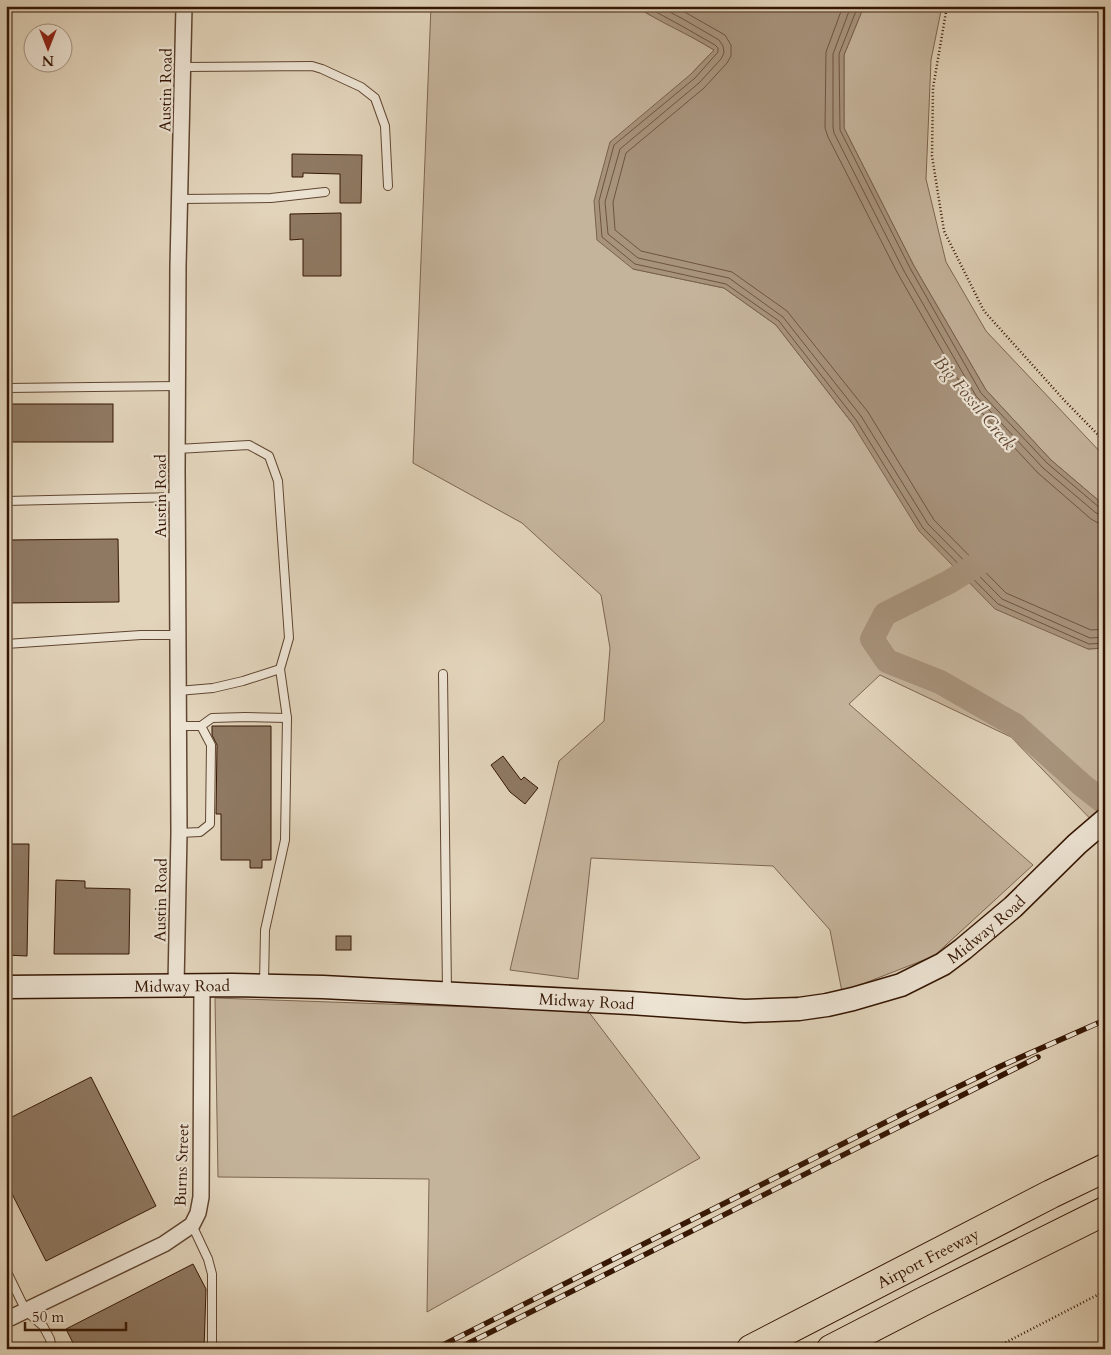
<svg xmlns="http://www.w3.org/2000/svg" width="1111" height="1355" font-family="Cardo,serif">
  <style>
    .green { fill: #c5b49c; stroke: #7d6550 }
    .water { fill: #a7937c; stroke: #79614c }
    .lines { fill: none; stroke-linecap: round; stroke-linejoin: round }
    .shore { stroke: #6e5440; stroke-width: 1 }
    .river { stroke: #a7937c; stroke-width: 24 }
    .building { fill: #8f7963; stroke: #351603 }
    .service-casing { stroke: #604631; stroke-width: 10 }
    .minor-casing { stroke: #604631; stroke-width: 18 }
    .secondary-casing { stroke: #351603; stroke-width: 25 }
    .motorway-casing { stroke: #351603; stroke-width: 30 }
    .path { stroke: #351603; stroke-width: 2.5; stroke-dasharray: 1 2.5; stroke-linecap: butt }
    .service { stroke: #ece3d3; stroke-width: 8 }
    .minor { stroke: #ece3d3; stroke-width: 15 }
    .secondary { stroke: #ece3d3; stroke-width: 22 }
    .motorway { stroke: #e2d4bb; stroke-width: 28 }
    .rail-casing { stroke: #351603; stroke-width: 5.5 }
    .rail { stroke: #ece3d3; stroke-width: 4; stroke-dasharray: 11; stroke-linecap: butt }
    .labels { text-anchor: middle; stroke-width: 4.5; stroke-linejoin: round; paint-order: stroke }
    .street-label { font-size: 16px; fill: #351603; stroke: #ece3d3 }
    .water-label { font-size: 18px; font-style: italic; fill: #634833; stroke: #ece3d3 }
  </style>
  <rect width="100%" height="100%" fill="#e2d4bb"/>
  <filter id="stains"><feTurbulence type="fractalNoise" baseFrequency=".004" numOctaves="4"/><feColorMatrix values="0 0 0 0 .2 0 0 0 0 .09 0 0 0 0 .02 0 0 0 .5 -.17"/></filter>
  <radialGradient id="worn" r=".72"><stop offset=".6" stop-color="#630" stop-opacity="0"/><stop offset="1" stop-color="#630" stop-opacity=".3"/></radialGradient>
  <!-- green -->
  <g class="green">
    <polygon points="431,6 636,6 646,13 678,29 714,50 691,74 633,269 724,288 776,325 852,423 1088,649 1105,648 1105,834 1011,737 880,675 849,704 1033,865 934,956 842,992 830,930 773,866 591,858 578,979 510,970 559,761 604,721 610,648 601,595 522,523 413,463"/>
    <polygon points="864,6 942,6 931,60 926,179 946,262 986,331 1105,457 1105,506 1051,460 986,390 914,266 844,128 844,55"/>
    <polygon points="215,998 588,1011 700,1158 427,1312 429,1179 218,1177"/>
  </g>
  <!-- water -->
  <path class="water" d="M636,6H864L844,55V128L914,266L986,390L1051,460L1105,506V648L1088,649L995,609L919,531L852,423L776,325L724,288L633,269L597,240L594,201L610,142L691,74L714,50C689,34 660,23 636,6Z"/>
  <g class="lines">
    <!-- shore -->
    <g class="shore">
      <polyline points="645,6 680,25 715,45 718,48 718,52 695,78 614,145 599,201 602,237 635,264 726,284 779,321 856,420 923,528 998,604 1089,644 1105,643"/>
      <polyline points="658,6 683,19 719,40 723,46 724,53 721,59 699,83 620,149 605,202 608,234 638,258 729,278 783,317 861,416 928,524 1002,599 1090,638 1105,637"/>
      <polyline points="674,6 725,35 731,45 731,56 727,63 704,88 626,153 613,202 615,230 641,251 732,272 787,311 868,412 934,520 1006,593 1091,630 1105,629"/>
      <polyline points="843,6 826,52 825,128 828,137 898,274 970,400 1038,473 1091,519 1098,523 1105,523"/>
      <polyline points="851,6 833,54 833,127 834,133 904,271 976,396 1043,468 1096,513 1105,516"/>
      <polyline points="858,6 839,54 840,130 910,268 981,393 1047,463 1100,508 1105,509"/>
    </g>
    <!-- river -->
    <polyline class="river" points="989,557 949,582 885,614 872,639 887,661 940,682 1015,725 1082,785 1105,803"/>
  </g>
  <!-- building -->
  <g class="building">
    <polygon points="292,154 362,155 361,203 340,203 340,174 303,173 303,177 292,177"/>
    <polygon points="341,213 341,276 303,276 303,239 290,240 290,214"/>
    <rect x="6" y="404" width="107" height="38"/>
    <polygon points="118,539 119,602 6,603 6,540"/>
    <polygon points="212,726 271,726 271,860 262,860 262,868 250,868 250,860 221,860 221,814 216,814 217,745 212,735"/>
    <polygon points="503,756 521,780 524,777 538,788 525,804 510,792 491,765"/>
    <polygon points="6,844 29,844 27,956 6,955"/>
    <polygon points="56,880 85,881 85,888 130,889 129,954 54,954"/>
    <rect x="336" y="936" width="15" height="14"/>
    <polygon points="91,1077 156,1206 46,1261 6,1182 6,1120"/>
    <polygon points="193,1264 206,1289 204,1349 76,1349 66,1329"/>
  </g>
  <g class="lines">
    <!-- service casing -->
    <g class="service-casing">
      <g id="service">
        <polyline points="183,67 312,66 322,69 361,87 375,98 385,126 388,186"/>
        <polyline points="180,199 271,198 325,192"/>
        <polyline points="7,388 178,386"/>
        <polyline points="177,449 249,445 269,456 278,481 289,638 280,669 243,681 213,688 178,691"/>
        <polyline points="6,501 178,497"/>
        <polyline points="6,644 141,635 178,635"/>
        <polyline points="443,674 447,992"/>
        <polyline points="179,726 201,726 212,718 245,717 287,718"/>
        <polyline points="179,833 200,832 210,824 211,745 201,726"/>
        <polyline points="264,983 265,930 285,840 287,718 280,669"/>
        <polyline points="192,1225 208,1259 212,1274 212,1349"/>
        <polyline points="6,1270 26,1311 43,1326 50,1339 52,1349"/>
      </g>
    </g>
    <!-- minor casing -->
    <g class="minor-casing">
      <g id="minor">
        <polyline points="176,985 179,833 177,471 178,266 184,6"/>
        <polyline points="6,1320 164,1244 192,1225 198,1213 201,1197 202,986"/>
      </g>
    </g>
    <!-- secondary casing -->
    <g class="secondary-casing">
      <g id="secondary">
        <path id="s1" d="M6,987L232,985L323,987L630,1003L745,1011L799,1009L827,1005L853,999L901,985L943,964L963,949L1013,907L1077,844L1105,820"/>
      </g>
    </g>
    <!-- motorway casing -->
    <g class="motorway-casing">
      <g id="motorway">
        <path id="s2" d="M751,1349L1051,1194L1105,1168"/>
        <polyline points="831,1349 924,1301 1105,1211"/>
      </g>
    </g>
    <!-- path -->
    <g class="path">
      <polyline points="947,6 933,88 932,156 944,231 984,311 1064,400 1105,442"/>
      <polyline points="993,1349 1105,1291"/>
    </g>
    <!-- service -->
    <use href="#service" class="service"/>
    <!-- minor -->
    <use href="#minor" class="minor"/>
    <!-- secondary -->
    <use href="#secondary" class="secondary"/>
    <!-- motorway -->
    <use href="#motorway" class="motorway"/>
    <!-- rail casing -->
    <g class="rail-casing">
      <g id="rail">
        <polyline points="435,1349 902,1114 1001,1066 1105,1020"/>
        <polyline points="457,1349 1038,1057"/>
      </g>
    </g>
    <!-- rail -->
    <use href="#rail" class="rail"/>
  </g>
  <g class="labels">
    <!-- street labels -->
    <g class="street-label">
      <text transform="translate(165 90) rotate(-89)" y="6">Austin Road</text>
      <text transform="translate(160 496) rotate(-90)" y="6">Austin Road</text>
      <text transform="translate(160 900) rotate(-89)" y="6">Austin Road</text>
      <text dy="6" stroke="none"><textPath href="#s1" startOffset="1001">Midway Road</textPath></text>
      <text dy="6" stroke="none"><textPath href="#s1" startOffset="176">Midway Road</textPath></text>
      <text dy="6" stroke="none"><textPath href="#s1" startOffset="581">Midway Road</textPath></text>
      <text transform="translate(181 1165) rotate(-88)" y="6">Burns Street</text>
      <text dy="6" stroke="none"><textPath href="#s2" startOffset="199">Airport Freeway</textPath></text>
    </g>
    <!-- water labels -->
    <g class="water-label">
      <text transform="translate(975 403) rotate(50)" y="6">Big Fossil Creek</text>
    </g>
  </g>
  <!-- margin -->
  <rect width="1111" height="1355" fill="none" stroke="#e2d4bb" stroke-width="25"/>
  <rect x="8" y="8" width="1096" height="1340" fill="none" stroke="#351603" stroke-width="2.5"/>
  <rect x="12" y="12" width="1086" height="1330" fill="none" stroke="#351603"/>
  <!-- north arrow -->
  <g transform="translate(48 48) rotate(180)"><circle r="24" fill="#ece3d3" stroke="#a39180"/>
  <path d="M0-4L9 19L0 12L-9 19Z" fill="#8f2418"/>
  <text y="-8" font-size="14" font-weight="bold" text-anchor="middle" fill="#351603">N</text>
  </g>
  <!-- scale -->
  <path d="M25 1322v8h101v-8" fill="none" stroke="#351603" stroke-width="2.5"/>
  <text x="32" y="1322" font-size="15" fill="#351603" stroke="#ece3d3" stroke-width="4" paint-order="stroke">50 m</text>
  <rect width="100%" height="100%" filter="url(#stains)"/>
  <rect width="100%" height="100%" fill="url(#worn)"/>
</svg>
